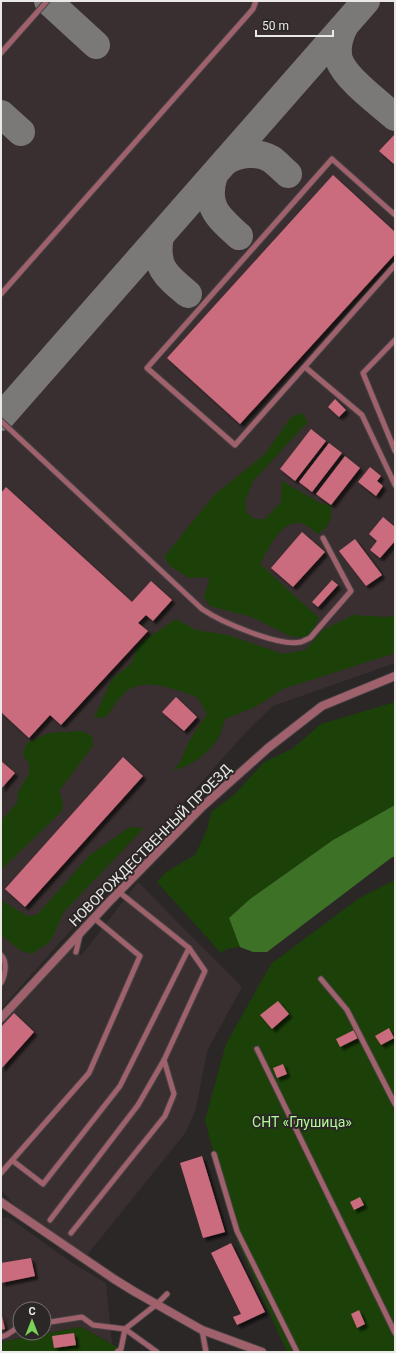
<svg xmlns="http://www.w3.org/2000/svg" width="396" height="1353" font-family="Roboto,sans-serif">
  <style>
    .built { fill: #3a2f30; fill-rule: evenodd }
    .green { fill: #1b4108 }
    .water { fill: #3c7126 }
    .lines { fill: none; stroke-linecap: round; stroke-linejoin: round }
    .taxiway { stroke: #7b7878; stroke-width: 28 }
    .building { fill: #cb6c7e; filter: url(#shadow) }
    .service-casing { stroke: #464242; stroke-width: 7 }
    .minor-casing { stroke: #464242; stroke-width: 10 }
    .service { stroke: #9f616c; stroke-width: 5 }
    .minor { stroke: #9f616c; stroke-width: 8 }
    .labels { text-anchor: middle; stroke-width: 4; stroke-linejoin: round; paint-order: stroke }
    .street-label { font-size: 14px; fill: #ebe8e8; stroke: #2b2727 }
    .park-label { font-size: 14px; fill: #b0fa95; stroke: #2b2727 }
  </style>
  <defs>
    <filter id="shadow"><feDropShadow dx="3.5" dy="3.5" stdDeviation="1" flood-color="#0009"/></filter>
  </defs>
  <rect width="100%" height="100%" fill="#2b2727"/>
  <!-- built -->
  <g class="built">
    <polygon points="1,1 395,1 395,663 273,706 246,732 1,1009"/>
    <polygon points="138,882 242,987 207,1051 196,1108 186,1132 87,1255 19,1210 1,1190 1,1024 71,947 81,956"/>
    <path d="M8,1217L72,1263L106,1283L112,1344L81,1327L1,1342V1218ZM20,1309H44V1333H20Z"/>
  </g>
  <!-- green -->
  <g class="green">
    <path d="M302,413L308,422L253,481L245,501L246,512L255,519H265L281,502L282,481L320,503L331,505C332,521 330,525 318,534C313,530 305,523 299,523C280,521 268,550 260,564L319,618L310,638L290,636L252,617L210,606L204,597L210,577L189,578L170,566L164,557L214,495L265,454L291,417Z"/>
    <path d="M353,615L387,617L395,615V653L283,689L255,707L225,719C223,726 221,735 217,740C207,755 190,767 173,770L180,762L189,741L207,714L197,697C177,690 147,677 128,690C120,696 112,709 106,717L94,718L112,679L131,664L139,644L176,619L196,630L228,635L283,654L305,650L323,630Z"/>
    <polygon points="395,702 395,805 333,840 250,899 229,918 240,947 227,949 221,953 157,882 166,872 195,855 207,830 211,812 234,795 264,762 292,749 321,724"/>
    <polygon points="82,731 92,736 93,746 59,791 63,801 62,811 1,870 1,821 17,803 18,792 29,774 29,764 23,754 27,743 49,733"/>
    <polygon points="130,827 144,828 64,912 50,942 32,954 21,951 1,935 1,900 27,916 37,915 90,855"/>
    <polygon points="395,880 395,1352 287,1352 235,1236 205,1120 226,1044 271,964 358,899"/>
    <polygon points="81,1327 126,1352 1,1352 1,1342"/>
  </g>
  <!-- water -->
  <polygon class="water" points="395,805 395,856 391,858 267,952 253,952 240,947 229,918 250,899 333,840"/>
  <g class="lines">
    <!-- taxiway -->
    <g class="taxiway">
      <polyline points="48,1 96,45"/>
      <path d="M344,27C339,37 336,49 339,60C346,79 379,103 395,117"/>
      <polyline points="1,114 21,132"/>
      <path d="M226,161C239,153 257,151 271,159C277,163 282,169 288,174"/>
      <path d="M214,175C204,206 218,217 239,236"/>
      <path d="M160,236C154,267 166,276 188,294"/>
      <polyline points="1,417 366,1"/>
    </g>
  </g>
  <!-- building -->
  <g class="building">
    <polygon points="395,134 395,165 379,151"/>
    <polygon points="333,175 395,232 395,254 240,424 167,358"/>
    <polygon points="335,399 346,410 339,417 328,407"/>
    <polygon points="311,429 326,441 295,481 280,469"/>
    <polygon points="329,443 342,453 312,492 299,482"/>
    <polygon points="345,456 360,468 331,505 316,494"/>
    <polygon points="370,467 381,476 377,481 383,486 376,496 358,482"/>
    <polygon points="6,487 132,602 151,581 172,600 153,621 146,615 138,623 148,631 61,725 50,715 29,738 1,712 1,493"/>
    <polygon points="383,517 395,527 395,541 380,558 370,550 377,541 369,534"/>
    <polygon points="302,532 325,552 293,587 271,568"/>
    <polygon points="355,539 382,575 366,586 339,551"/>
    <polygon points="332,580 338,585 318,607 312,602"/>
    <polygon points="176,697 197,717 184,731 162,712"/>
    <polygon points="123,757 143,776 25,907 5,889"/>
    <polygon points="1,761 15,773 1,789"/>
    <polygon points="278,1001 289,1014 272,1029 260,1015"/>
    <polygon points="14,1013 34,1032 1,1069 1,1027"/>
    <polygon points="389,1028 394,1038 381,1045 375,1036"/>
    <polygon points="354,1030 358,1038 340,1047 336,1039"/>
    <polygon points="283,1064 287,1074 277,1078 273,1068"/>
    <polygon points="202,1156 225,1232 203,1238 180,1163"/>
    <polygon points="360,1197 364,1205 354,1210 350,1202"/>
    <polygon points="231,1243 265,1312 237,1325 233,1317 241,1314 211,1253"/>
    <polygon points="31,1258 35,1276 1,1283 1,1263"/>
    <polygon points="359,1310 365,1324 357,1328 351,1314"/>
    <polygon points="1,1312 5,1329 1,1330"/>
    <polygon points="74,1333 76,1345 54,1348 52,1336"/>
  </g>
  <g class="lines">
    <!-- service casing -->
    <g class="service-casing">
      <g id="service">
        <polyline points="1,53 47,1"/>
        <polyline points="395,215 332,159 147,368 235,445 395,265"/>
        <polyline points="1,294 253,9 256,1"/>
        <polyline points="395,340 363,373 395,451"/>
        <polyline points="305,367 362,415 395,485"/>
        <path d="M1,421L202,609C221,622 279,647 301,642C304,641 307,639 310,638L351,591L323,538"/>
        <polyline points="76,952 80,935"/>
        <path d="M1,955C8,962 5,976 1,983"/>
        <polyline points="321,979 347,1010 395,1104"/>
        <polyline points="257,1049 395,1333"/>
        <polyline points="214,1154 237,1231 297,1352"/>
        <polyline points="13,1161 43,1184 120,1086 189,948 119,892"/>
        <polyline points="1,1173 89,1073 140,956 94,918"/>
        <polyline points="50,1220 138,1105 164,1060"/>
        <polyline points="71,1233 165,1116 174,1094 164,1060 205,971 189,948"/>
        <polyline points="44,1323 82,1317 93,1325 125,1329 121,1349 117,1352"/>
        <polyline points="202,1330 206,1352"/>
        <path d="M1,1337C11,1335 12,1329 20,1327"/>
        <polyline points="157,1352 125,1329 157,1304 167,1294"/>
      </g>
    </g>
    <!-- minor casing -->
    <g class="minor-casing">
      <g id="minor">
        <polyline points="1,1018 108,903 202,807 268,748 322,706 395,676"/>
        <polyline points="1,1202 114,1279 135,1292 202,1330 262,1352"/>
      </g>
    </g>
    <!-- service -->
    <use href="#service" class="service"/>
    <!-- minor -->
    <use href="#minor" class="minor"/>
  </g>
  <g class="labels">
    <!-- street labels -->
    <g class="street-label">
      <text transform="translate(150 845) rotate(-45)" y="5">НОВОРОЖДЕСТВЕННЫЙ ПРОЕЗД</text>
    </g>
    <!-- park labels -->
    <g class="park-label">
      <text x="302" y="1127">СНТ «Глушица»</text>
    </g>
  </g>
  <!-- border -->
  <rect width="396" height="1353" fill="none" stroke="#ebe8e8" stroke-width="4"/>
  <!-- north arrow -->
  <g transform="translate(32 1321)"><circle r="19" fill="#2b2727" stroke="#787474"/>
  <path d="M0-3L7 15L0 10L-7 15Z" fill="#7ad157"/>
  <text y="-6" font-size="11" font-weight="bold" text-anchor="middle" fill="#ebe8e8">С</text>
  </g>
  <!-- scale -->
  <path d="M256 30v6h77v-6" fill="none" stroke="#ebe8e8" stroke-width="2"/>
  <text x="262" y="30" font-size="12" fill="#ebe8e8" stroke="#2b2727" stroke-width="3" paint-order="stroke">50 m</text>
</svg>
